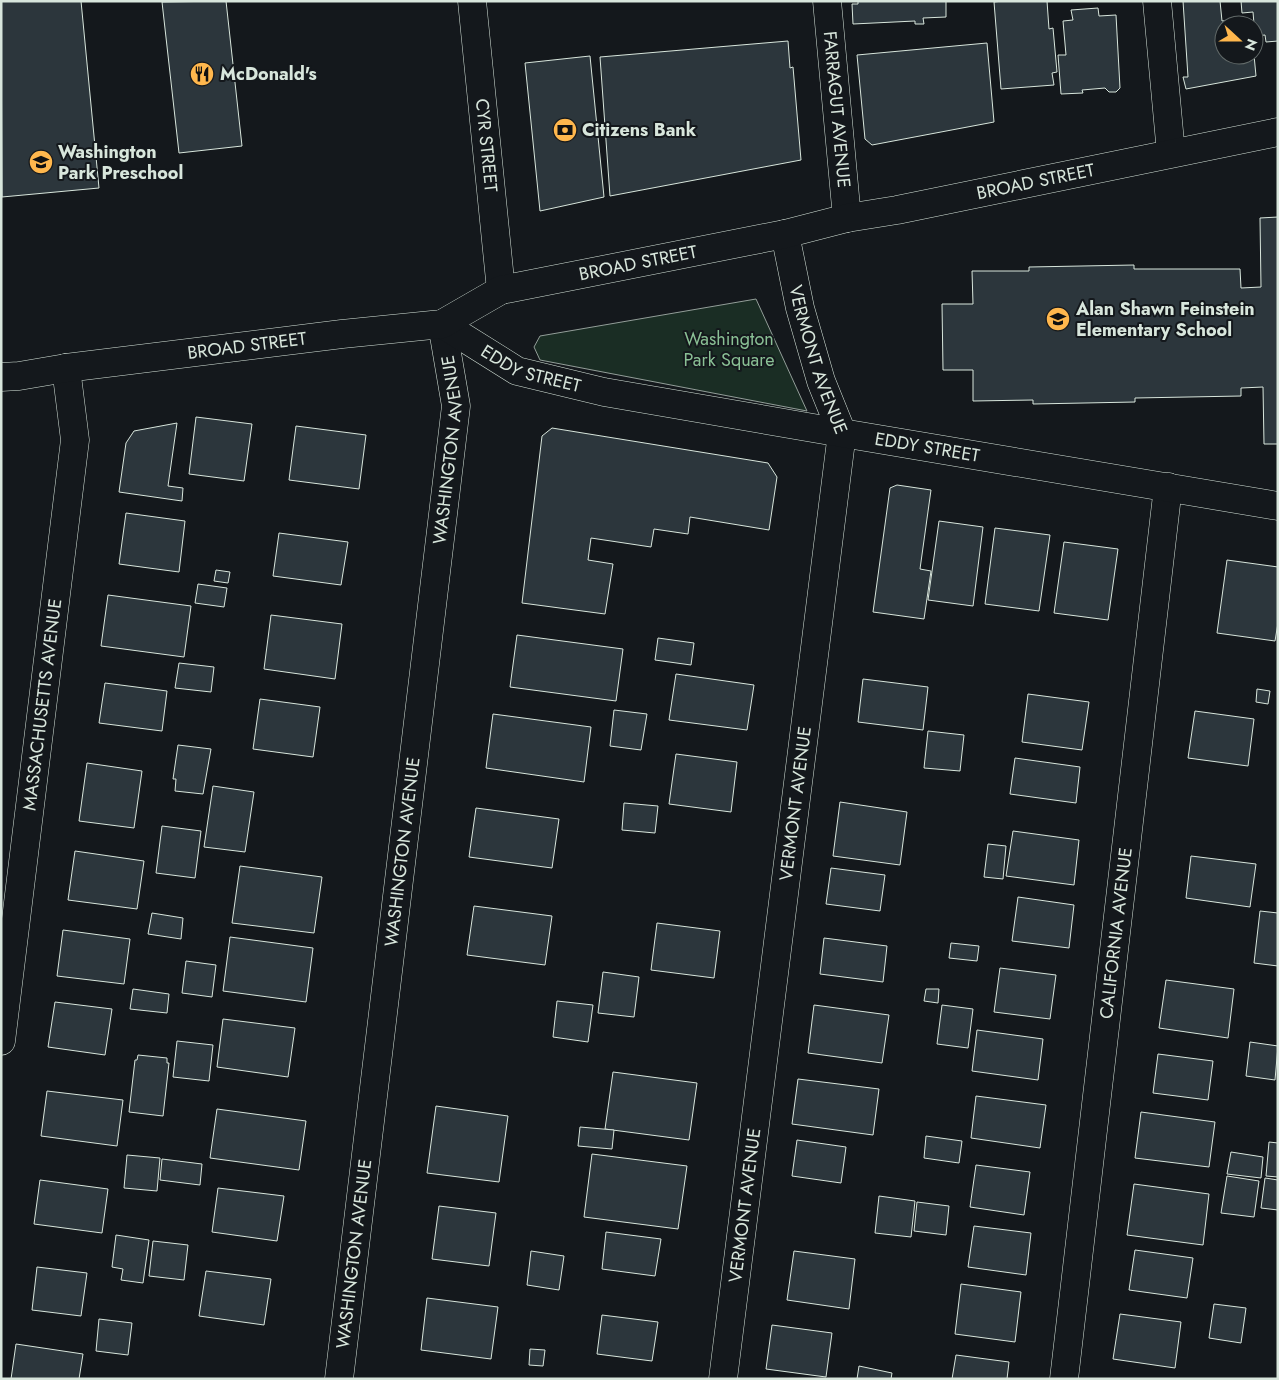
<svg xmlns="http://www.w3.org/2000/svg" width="1279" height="1380" font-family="Jost,sans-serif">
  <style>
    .green { fill: #1a2d24; stroke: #939e99 }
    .building { fill: #2c363c; stroke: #d8e6dc }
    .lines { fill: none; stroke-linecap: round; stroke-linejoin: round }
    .minor-casing { stroke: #d8e6dc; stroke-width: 29 }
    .secondary-casing { stroke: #d8e6dc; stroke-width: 29 }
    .primary-casing { stroke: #d8e6dc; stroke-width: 29 }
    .minor { stroke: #14181c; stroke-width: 28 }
    .secondary { stroke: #14181c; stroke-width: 28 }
    .primary { stroke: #14181c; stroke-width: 28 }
    .labels { text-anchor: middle; stroke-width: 4; stroke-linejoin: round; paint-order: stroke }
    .poi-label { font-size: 18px; font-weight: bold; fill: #d8e6dc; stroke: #14181c; text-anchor: start }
    .street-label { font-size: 18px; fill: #d8e6dc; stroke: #14181c }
    .park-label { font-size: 18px; fill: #8ac095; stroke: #14181c }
  </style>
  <rect width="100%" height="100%" fill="#14181c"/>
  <!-- green -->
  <polygon class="green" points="756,299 807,411 540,360 534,347 540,336"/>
  <!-- building -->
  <g class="building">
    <polygon points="1,1 81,1 99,188 2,197"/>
    <polygon points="226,1 242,146 179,153 162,2"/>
    <polygon points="858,1 946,1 946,17 923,18 924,24 915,24 915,21 853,24 852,4 858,4"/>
    <polygon points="1003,1 1047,1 1049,29 1053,28 1057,72 1052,73 1054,85 1001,89 994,2"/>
    <polygon points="1183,1 1220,1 1222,21 1246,18 1250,25 1224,25 1224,55 1254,55 1256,76 1186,89 1183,77 1188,77"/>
    <polygon points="1241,1 1278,1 1278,41 1266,42 1265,35 1255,36 1253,12 1242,13"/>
    <polygon points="1098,8 1099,16 1116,15 1120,88 1116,92 1109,92 1105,88 1082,90 1083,93 1061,94 1058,55 1066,55 1063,21 1073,20 1071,10"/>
    <polygon points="788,41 790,68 793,67 801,160 610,196 600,57"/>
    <polygon points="987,43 994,122 872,145 865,139 857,55"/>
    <polygon points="590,56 604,197 540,211 525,63"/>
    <polygon points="1278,217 1278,444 1264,444 1263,387 1241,388 1241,396 1135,398 1135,402 1033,404 1033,400 973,401 973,370 943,370 942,304 973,304 972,271 1029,271 1029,267 1134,265 1134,269 1240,269 1241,288 1261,287 1260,218"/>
    <polygon points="196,417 252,424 244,481 189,474"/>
    <polygon points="177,423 168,486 183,488 182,501 119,492 126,443 134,431"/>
    <polygon points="296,426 366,435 359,489 289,480"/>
    <polygon points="552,428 768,463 777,477 769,530 690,517 688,534 654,529 651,547 591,538 588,560 613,564 605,614 522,603 542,436"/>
    <polygon points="897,485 931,490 920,569 931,571 924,619 873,612 890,488"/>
    <polygon points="126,513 185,521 179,572 119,564"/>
    <polygon points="939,521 983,527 973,606 928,600"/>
    <polygon points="995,528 1050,535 1039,611 985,604"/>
    <polygon points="279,533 348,542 341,585 273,576"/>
    <polygon points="1064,542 1118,549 1108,620 1054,613"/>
    <polygon points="1227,560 1278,567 1278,623 1275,641 1217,633"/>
    <polygon points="216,570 230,572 228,583 214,581"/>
    <polygon points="198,584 227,588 224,607 195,603"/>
    <polygon points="108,595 191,606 184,657 101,646"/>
    <polygon points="271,615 342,624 335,679 264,669"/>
    <polygon points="517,635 623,649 616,701 510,687"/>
    <polygon points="658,638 694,643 691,665 655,660"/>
    <polygon points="179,663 214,667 211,692 175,688"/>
    <polygon points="676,674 754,685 747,730 669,720"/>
    <polygon points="863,679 928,687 923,730 858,722"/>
    <polygon points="105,683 167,691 162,731 99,723"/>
    <polygon points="1257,689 1270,691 1268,704 1256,702"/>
    <polygon points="1028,694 1089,702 1082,750 1022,742"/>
    <polygon points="260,699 320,707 313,757 253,749"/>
    <polygon points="614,710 647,714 641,750 610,746"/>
    <polygon points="1195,711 1254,719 1248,766 1188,758"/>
    <polygon points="493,714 591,727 584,782 486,768"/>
    <polygon points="928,731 964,735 960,771 924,768"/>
    <polygon points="178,745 211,749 203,794 175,791 176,779 173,779"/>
    <polygon points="676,754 737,762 731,812 669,804"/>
    <polygon points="1015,758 1080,767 1076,803 1010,794"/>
    <polygon points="87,763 142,771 134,828 79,821"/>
    <polygon points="213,786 254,792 245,852 204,847"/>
    <polygon points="840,802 907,812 900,865 833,856"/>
    <polygon points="624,803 658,806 655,833 622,830"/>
    <polygon points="476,808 559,819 552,868 469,857"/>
    <polygon points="162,826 201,831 195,878 156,873"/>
    <polygon points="1013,831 1079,840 1074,885 1006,876"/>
    <polygon points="988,844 1006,846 1003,879 984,877"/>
    <polygon points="75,851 144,861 137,909 68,900"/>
    <polygon points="1191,856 1256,864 1250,907 1186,898"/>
    <polygon points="240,866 322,877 314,933 232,923"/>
    <polygon points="831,868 885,875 880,911 826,904"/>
    <polygon points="1018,897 1074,905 1069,948 1012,941"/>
    <polygon points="474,906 552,916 545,965 467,955"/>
    <polygon points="1260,911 1278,913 1278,966 1254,963"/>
    <polygon points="152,913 183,918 181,939 148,934"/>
    <polygon points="657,923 720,931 714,978 651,970"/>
    <polygon points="63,930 130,939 124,984 57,976"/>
    <polygon points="230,937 313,948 306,1002 223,991"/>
    <polygon points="824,938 887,946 883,982 820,974"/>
    <polygon points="951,943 979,946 977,961 949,958"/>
    <polygon points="186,961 216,965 212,997 182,993"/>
    <polygon points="1000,968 1056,975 1050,1019 994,1012"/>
    <polygon points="603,972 639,977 634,1017 598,1013"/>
    <polygon points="1166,980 1234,989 1228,1038 1159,1028"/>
    <polygon points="133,989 169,994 167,1013 130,1009"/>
    <polygon points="926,989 939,989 938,1003 924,1001"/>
    <polygon points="557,1001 593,1005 588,1042 553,1037"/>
    <polygon points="55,1002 112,1009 105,1055 48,1047"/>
    <polygon points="814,1005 889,1015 882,1063 808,1053"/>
    <polygon points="942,1005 973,1009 968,1048 937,1044"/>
    <polygon points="223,1019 295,1028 288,1077 217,1067"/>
    <polygon points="977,1030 1043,1039 1038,1080 972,1071"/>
    <polygon points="177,1041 213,1045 209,1081 173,1077"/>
    <polygon points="1250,1042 1278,1046 1275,1080 1246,1076"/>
    <polygon points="1158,1054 1213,1061 1208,1100 1153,1093"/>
    <polygon points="138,1055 167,1058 167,1063 169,1063 163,1116 129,1112 135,1060 137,1060"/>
    <polygon points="613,1072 697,1083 689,1140 605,1129"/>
    <polygon points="798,1079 879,1089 873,1135 792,1124"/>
    <polygon points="47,1091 123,1100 117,1146 41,1136"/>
    <polygon points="976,1096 1046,1105 1040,1148 971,1138"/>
    <polygon points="436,1106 508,1116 499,1182 427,1173"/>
    <polygon points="217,1109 306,1121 299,1170 210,1158"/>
    <polygon points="1141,1112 1215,1122 1209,1167 1135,1158"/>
    <polygon points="580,1127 614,1130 612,1149 578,1146"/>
    <polygon points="926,1136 962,1141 959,1163 924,1158"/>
    <polygon points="797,1140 846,1147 841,1183 792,1176"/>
    <polygon points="1269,1142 1278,1143 1278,1177 1266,1176"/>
    <polygon points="1231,1152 1263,1157 1261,1178 1227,1174"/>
    <polygon points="592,1154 687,1166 678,1229 584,1217"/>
    <polygon points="127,1155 160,1158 157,1191 124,1188"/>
    <polygon points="162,1159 202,1164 200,1185 160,1180"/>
    <polygon points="976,1165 1030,1172 1024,1215 970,1207"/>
    <polygon points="1227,1176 1259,1181 1254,1217 1221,1213"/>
    <polygon points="1265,1178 1278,1180 1278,1210 1261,1208"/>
    <polygon points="40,1180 108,1189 102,1233 34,1224"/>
    <polygon points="1134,1184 1209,1194 1203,1245 1127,1235"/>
    <polygon points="218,1188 284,1196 277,1241 212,1232"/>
    <polygon points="879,1196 915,1201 911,1237 875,1233"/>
    <polygon points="917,1202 949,1206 946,1235 914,1231"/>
    <polygon points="439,1206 496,1213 489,1266 432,1259"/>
    <polygon points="974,1226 1031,1233 1026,1275 968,1267"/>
    <polygon points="606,1232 661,1239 655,1276 602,1269"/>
    <polygon points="116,1235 149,1240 143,1283 121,1280 123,1269 112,1267"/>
    <polygon points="153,1241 188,1245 184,1280 149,1276"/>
    <polygon points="1135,1250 1193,1258 1187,1298 1129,1290"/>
    <polygon points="531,1251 564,1256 559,1290 527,1285"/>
    <polygon points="794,1251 855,1259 849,1309 787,1300"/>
    <polygon points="37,1267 87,1273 81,1316 32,1310"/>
    <polygon points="206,1271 271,1279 264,1325 199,1316"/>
    <polygon points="961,1284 1021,1292 1015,1342 955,1334"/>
    <polygon points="427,1298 498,1307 491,1359 421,1350"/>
    <polygon points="1214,1304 1246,1308 1241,1343 1209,1338"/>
    <polygon points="1120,1314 1181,1322 1175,1368 1113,1359"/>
    <polygon points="602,1315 658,1322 652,1361 597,1354"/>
    <polygon points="99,1319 132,1323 128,1355 96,1351"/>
    <polygon points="772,1325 832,1333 826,1377 766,1369"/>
    <polygon points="16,1344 83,1354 79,1379 11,1379"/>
    <polygon points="530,1349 545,1350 543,1366 529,1365"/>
    <polygon points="956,1355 1009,1362 1007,1379 952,1379"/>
    <polygon points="859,1366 892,1373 891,1379 857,1379"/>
  </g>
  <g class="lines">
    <!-- minor casing -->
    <g class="minor-casing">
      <g id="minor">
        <path id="s1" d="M472,1L501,290"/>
        <path id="s2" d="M827,1L847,218"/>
        <polyline points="1157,1 1171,153"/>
        <path id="s3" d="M1,1041L75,440L66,368"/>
        <path id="s4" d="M339,1379L456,406L442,324"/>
        <path id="s5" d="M723,1379L842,433"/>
        <path id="s6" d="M1064,1379L1168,487"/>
      </g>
    </g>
    <!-- secondary casing -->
    <g class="secondary-casing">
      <g id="secondary">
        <path id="s7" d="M785,234L800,308L821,381L842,433"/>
        <path id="s8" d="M442,324L517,371L604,392L842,433L1278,506"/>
      </g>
    </g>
    <!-- primary casing -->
    <g class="primary-casing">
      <g id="primary">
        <path id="s9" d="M1,377L19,376L66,368L342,334L442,324L501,290L785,234L847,218L897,210L1278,132"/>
      </g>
    </g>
    <!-- minor -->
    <use href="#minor" class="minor"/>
    <!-- secondary -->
    <use href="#secondary" class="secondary"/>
    <!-- primary -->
    <use href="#primary" class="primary"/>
  </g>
  <!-- icons -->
  <defs>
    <g id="restaurant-disc" transform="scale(1.25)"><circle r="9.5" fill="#ffb74d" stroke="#14181c"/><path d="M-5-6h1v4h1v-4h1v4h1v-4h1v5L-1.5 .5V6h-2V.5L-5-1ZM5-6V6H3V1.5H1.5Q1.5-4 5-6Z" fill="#111"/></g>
    <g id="bank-disc" transform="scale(1.25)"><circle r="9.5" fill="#ffb74d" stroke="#14181c"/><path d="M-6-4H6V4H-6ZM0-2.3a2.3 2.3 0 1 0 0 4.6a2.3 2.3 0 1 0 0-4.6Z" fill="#111"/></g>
    <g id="school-disc" transform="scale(1.25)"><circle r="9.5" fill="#ffb74d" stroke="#14181c"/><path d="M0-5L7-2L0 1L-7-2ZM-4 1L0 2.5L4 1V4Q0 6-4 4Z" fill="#111"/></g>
  </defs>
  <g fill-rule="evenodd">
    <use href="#restaurant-disc" x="202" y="74"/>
    <use href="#bank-disc" x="565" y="130"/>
    <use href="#school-disc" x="41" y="162"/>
    <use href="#school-disc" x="1058" y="319"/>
  </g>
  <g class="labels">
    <!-- poi labels -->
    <g class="poi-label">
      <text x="220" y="80">McDonald's</text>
      <text x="582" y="136">Citizens Bank</text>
      <text x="58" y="158">Washington<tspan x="58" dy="21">Park Preschool</tspan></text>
      <text x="1076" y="315">Alan Shawn Feinstein<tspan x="1076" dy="21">Elementary School</tspan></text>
    </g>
    <!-- street labels -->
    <g class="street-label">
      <text dy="6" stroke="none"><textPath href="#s2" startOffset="109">FARRAGUT AVENUE</textPath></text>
      <text dy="6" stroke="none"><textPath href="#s1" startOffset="145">CYR STREET</textPath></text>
      <text dy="6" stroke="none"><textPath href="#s9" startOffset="1058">BROAD STREET</textPath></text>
      <text dy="6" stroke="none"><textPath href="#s9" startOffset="652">BROAD STREET</textPath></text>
      <text dy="6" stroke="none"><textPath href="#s9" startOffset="248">BROAD STREET</textPath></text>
      <text dy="6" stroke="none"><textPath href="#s7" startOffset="130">VERMONT AVENUE</textPath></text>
      <text dy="6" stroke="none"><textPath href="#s8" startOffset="101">EDDY STREET</textPath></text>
      <text dy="6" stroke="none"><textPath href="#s8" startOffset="506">EDDY STREET</textPath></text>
      <text dy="6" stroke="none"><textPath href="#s4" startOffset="936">WASHINGTON AVENUE</textPath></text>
      <text dy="6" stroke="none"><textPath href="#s3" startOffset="339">MASSACHUSETTS AVENUE</textPath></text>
      <text dy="6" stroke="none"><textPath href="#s5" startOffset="580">VERMONT AVENUE</textPath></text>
      <text dy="6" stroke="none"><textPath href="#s4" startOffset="531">WASHINGTON AVENUE</textPath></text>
      <text dy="6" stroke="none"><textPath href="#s6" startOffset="449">CALIFORNIA AVENUE</textPath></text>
      <text dy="6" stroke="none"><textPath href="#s5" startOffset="175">VERMONT AVENUE</textPath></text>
      <text dy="6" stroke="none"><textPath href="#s4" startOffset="126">WASHINGTON AVENUE</textPath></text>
    </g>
    <!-- park labels -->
    <g class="park-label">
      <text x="729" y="345">Washington<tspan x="729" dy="21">Park Square</tspan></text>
    </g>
  </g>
  <!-- border -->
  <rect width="1279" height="1380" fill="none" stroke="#d8e6dc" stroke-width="5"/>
  <!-- north arrow -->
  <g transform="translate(1239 40) rotate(111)"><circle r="24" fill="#14181c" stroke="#626a69"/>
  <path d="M0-4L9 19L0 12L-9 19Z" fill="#ffb74d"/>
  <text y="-8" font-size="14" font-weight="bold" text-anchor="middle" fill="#d8e6dc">N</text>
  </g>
</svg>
